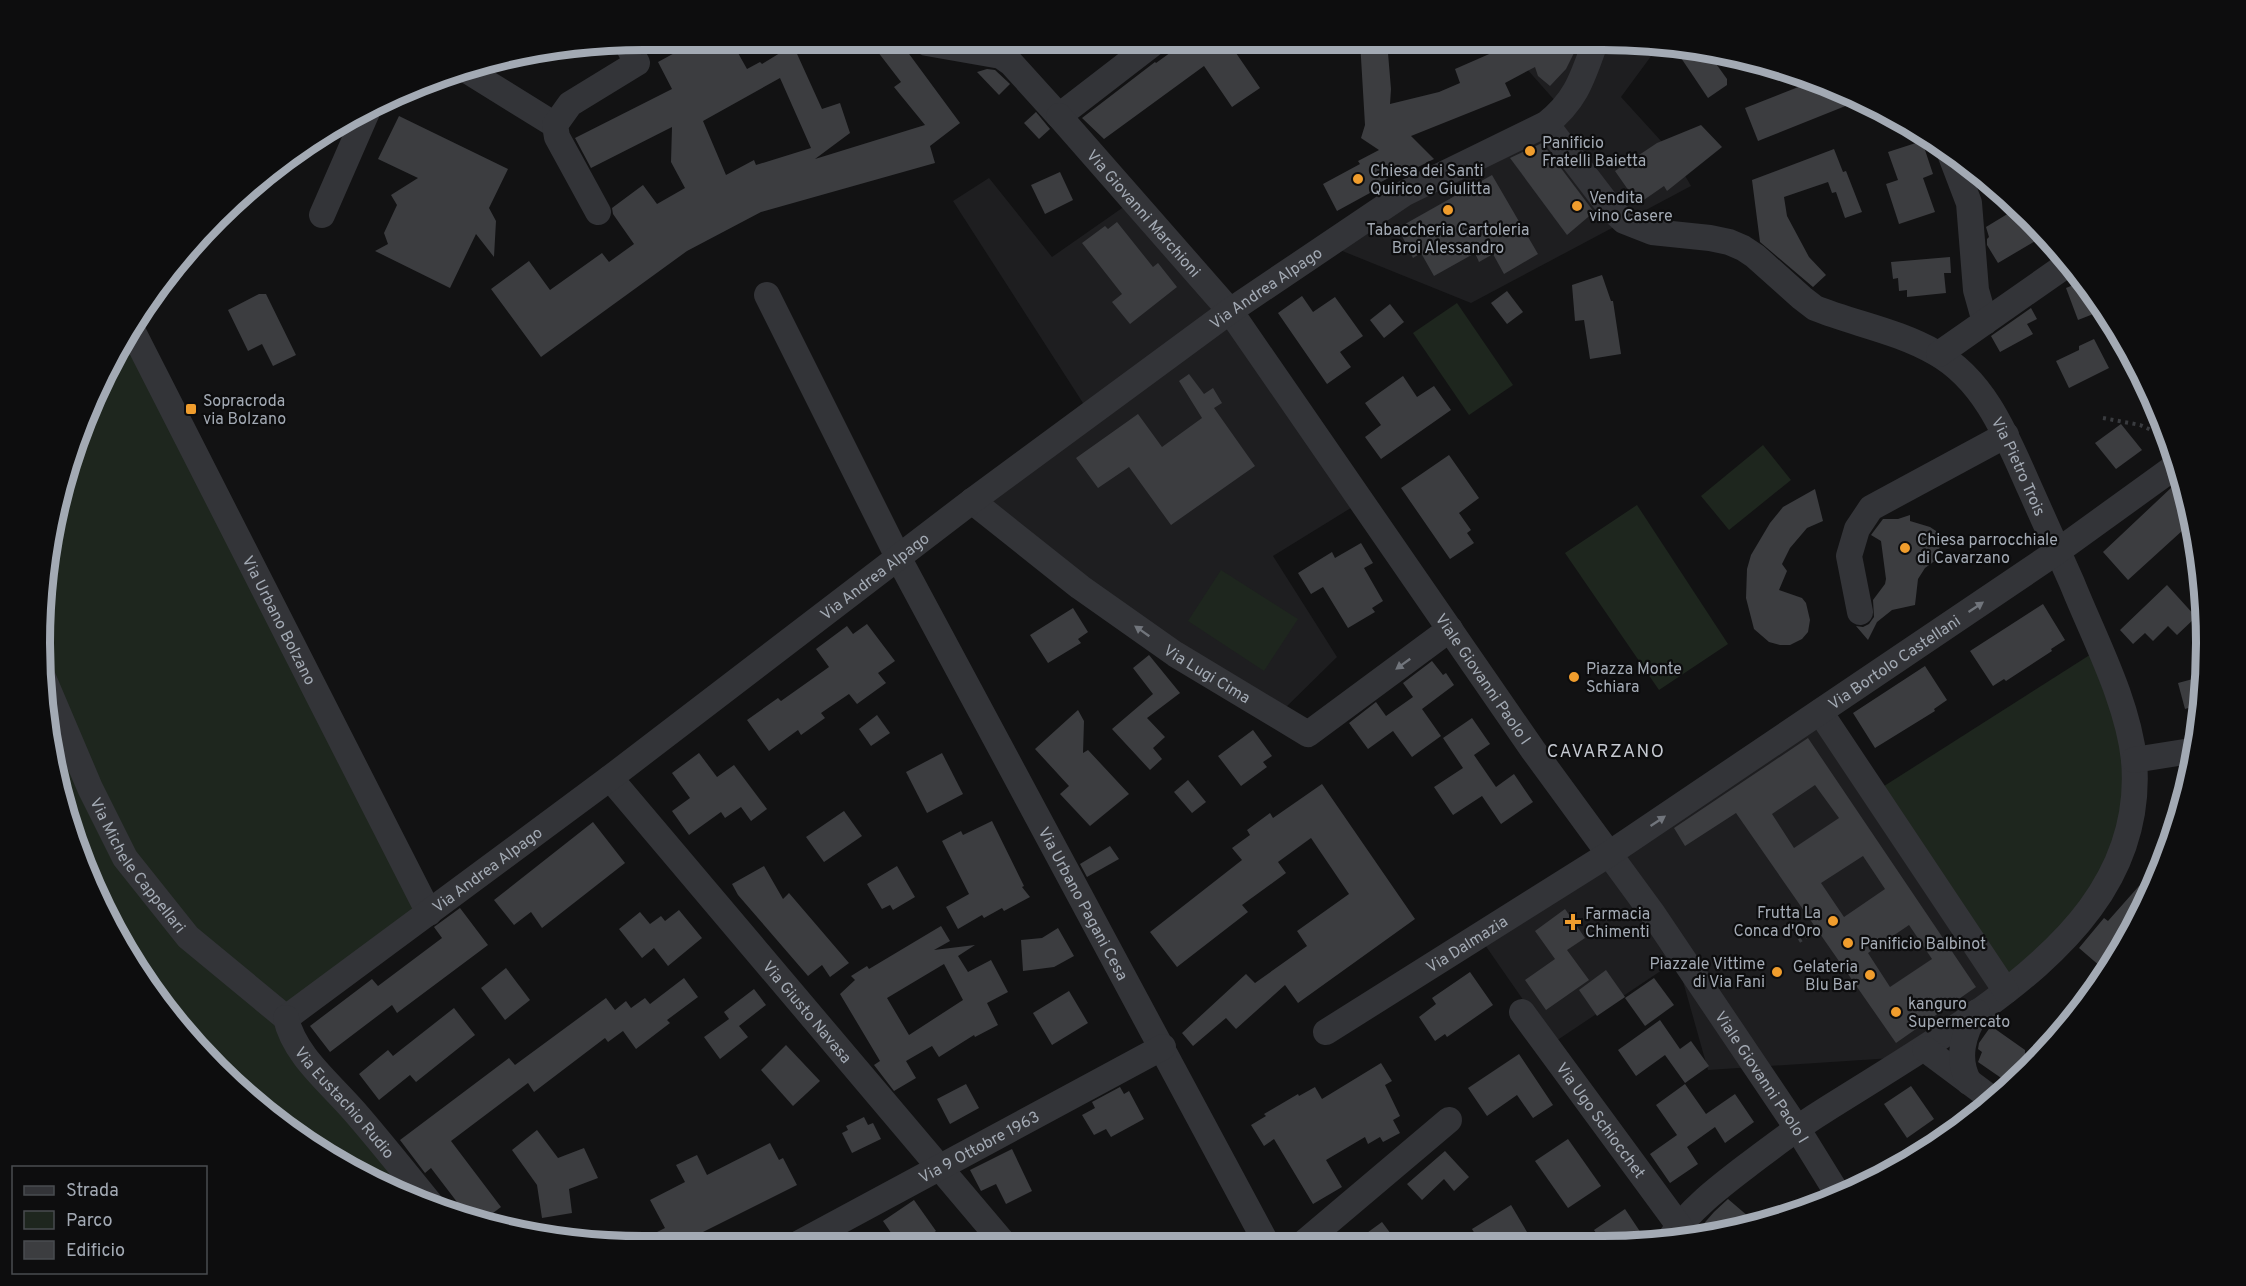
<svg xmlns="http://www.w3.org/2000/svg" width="2246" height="1286" font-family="Overpass,sans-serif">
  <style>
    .built { fill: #1e1e20 }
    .green { fill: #1e261e }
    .building { fill: #3c3d40; fill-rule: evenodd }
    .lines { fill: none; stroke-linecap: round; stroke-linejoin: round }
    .path { stroke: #393b3f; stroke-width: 4; stroke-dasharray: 3 4.5; stroke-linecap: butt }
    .minor { stroke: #333438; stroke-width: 26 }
    .oneway { fill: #71757c }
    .poi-dot { fill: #f09d2d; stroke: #0d0d0e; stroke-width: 2 }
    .labels { text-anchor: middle; stroke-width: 4.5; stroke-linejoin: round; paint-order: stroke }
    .poi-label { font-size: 16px; fill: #a3aab4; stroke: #0d0d0e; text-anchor: start }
    .street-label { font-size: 16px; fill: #a3aab4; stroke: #0d0d0e }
    .neighbourhood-label { font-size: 18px; letter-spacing: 1.5px; fill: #c4c8d0; stroke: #0d0d0e }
    .rim { fill: none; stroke: #a3aab4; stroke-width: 8 }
  </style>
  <rect width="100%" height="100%" fill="#121213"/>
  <!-- built -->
  <g class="built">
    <polygon points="1643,40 1660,44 1621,97 1672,153 1691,186 1471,303 1330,246 1539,122 1557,103 1526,68 1546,41"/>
    <polygon points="989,178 1052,257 1135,199 1367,498 1273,556 1337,657 1281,712 974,506 1092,417 953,201"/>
    <polygon points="1821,706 2010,983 1923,1056 1708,1070 1677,960 1553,1043 1476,932"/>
  </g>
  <!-- green -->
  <g class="green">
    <polygon points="1457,303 1513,385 1469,415 1413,333"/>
    <polygon points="135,317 435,915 275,1024 421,1201 308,1145 244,1097 164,1011 120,945 71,837 51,760 39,643 60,486 101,376"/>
    <polygon points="1763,445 1791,480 1729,530 1701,496"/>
    <polygon points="1637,505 1728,644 1659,690 1565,553"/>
    <polygon points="1221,570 1298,619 1264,671 1188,621"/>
    <polygon points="2096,651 2140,764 2088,921 2010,983 1881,788"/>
  </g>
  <!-- building -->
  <g class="building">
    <polygon points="1360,41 1387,41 1391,89 1390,104 1439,92 1460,83 1455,69 1519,41 1580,41 1566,69 1550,86 1538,76 1535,67 1505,83 1511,96 1411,136 1434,159 1410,171 1406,169 1377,184 1379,188 1337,211 1323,184 1360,164 1358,161 1379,150 1361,138 1365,125"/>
    <polygon points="1185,42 1252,42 1236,53 1260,88 1232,107 1204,66 1104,139 1082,118 1155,62 1156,63"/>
    <path d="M871,43H901L960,123L930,146L935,163L761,212L687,251L541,357L491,289L529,261L550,290L602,253L609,262L634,244L613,214L612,208L643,185L657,204L685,188L671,162L672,127L591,168L575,138L672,89L658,62L691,44H733L747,69L760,62L762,64L793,45L822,109L840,103L850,133L815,159L925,125L894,87L901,82ZM780,78L811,148L756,165L754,160L726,175L703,121Z"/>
    <polygon points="1673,46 1709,54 1727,79 1727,85 1708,98"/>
    <polygon points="987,69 995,70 1010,84 999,95 977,72"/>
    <polygon points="1816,80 1858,101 1758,141 1745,108"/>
    <polygon points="1036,112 1050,129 1039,139 1024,123"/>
    <polygon points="399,116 508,169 489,208 496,221 494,257 476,234 450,288 375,251 388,244 384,233 397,205 391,195 418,178 378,159"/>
    <polygon points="1701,125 1722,147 1667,191 1664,186 1638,204 1615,171 1657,143"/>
    <polygon points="1922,141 1933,174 1923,178 1935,212 1899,224 1886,184 1898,180 1888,152"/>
    <polygon points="1542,143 1594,212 1567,235 1510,158"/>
    <polygon points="1834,149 1843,172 1846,171 1862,212 1845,218 1836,192 1832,193 1828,182 1784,197 1787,216 1809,257 1826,275 1813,287 1760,242 1752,180"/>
    <polygon points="1060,172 1073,200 1045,214 1031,185"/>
    <polygon points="1492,175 1538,254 1504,274 1493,254 1479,262 1475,253 1434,276 1421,253 1413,258 1398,228"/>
    <polygon points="2019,207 2032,219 2026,223 2037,240 1998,263 1987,245 1987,239 1989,237 1986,227"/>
    <polygon points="1117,222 1153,267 1158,263 1177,287 1130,324 1112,302 1122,294 1082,243 1105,226 1108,229"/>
    <polygon points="1950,257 1951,273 1944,273 1946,293 1907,297 1907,290 1899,291 1898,278 1893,279 1891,262"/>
    <polygon points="1602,275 1611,301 1613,301 1621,354 1590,359 1584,320 1575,321 1572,285"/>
    <polygon points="2083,281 2106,309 2078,320 2066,288"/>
    <polygon points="1507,291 1523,312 1507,324 1491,303"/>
    <polygon points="259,294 266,294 296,355 273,366 262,344 248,351 228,310"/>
    <polygon points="1302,296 1313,312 1335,297 1363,336 1340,352 1351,367 1327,384 1278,313"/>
    <polygon points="1390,304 1404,322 1384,338 1370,320"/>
    <polygon points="2031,308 2037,319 2027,324 2033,334 2000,352 1991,336"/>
    <polygon points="2094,339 2109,368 2069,388 2056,361 2079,350 2079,346"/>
    <polygon points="1189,374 1204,394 1213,388 1222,403 1214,408 1255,466 1171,525 1129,467 1098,488 1076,458 1138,414 1162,447 1202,418 1179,381"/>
    <polygon points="1403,376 1417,397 1434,386 1451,410 1381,459 1365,437 1381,425 1365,403"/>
    <polygon points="2121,424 2142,450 2116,469 2095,443"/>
    <polygon points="1449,455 1479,498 1459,513 1471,530 1467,533 1474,543 1450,559 1401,488"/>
    <polygon points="2172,487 2185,504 2188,502 2194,520 2128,580 2103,552"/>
    <polygon points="1815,489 1823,521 1807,528 1790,548 1782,564 1787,571 1779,590 1802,598 1806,603 1810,620 1808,632 1802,639 1790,645 1780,645 1769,642 1754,629 1746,598 1747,569 1751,555 1770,523 1783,507"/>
    <polygon points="1910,515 1910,521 1930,527 1936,531 1940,542 1939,553 1936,560 1925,568 1918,579 1915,605 1892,610 1877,622 1868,640 1856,626 1863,627 1869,624 1874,617 1873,600 1885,584 1886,579 1881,541 1871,535 1883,519 1898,519"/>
    <polygon points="1361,543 1373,563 1364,568 1383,601 1372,608 1375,612 1348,628 1323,587 1311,594 1298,573 1332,552 1335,558"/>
    <polygon points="2167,585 2196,617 2177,635 2168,626 2153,641 2145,633 2133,644 2120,630"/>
    <polygon points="2043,604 2065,640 2051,649 2052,651 2006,681 2004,679 1993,686 1970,651"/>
    <polygon points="1073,608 1088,632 1078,639 1081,643 1048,663 1030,635"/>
    <polygon points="867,624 895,661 878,673 886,683 857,704 849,694 821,713 825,718 801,735 798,730 769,751 747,720 778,698 781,701 829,667 816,649 847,626 853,634"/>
    <polygon points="1149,655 1180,693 1147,718 1165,737 1153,748 1162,759 1150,770 1112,729 1153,694 1133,668"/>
    <polygon points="1432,661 1443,675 1446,673 1454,685 1422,709 1441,736 1412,757 1393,731 1368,749 1349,723 1376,702 1386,716 1413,697 1403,683"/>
    <polygon points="1925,666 1947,700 1934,709 1935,711 1875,748 1853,713"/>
    <polygon points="2204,676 2201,704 2185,709 2178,683"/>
    <polygon points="1078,710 1084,721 1083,753 1088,750 1129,794 1090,826 1060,794 1069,786 1035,749"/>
    <polygon points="877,715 890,733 871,746 859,729"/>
    <polygon points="1472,718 1490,744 1474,755 1496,787 1514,774 1533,802 1501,824 1482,796 1453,815 1434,787 1463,768 1443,738"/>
    <polygon points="1253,730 1272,756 1263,762 1267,767 1241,786 1218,756"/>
    <path d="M1808,738L1976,987L1896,1043L1736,813L1685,846L1674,828ZM1815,785L1839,818L1794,848L1772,814ZM1863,856L1885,889L1844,917L1821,883ZM1909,925L1932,959L1890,987L1868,953Z"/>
    <polygon points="699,753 717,777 734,765 767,809 751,821 741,807 725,818 721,812 689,835 672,811 690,798 672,773"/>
    <polygon points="942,753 963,794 927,813 906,772"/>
    <polygon points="1188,780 1206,802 1192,813 1174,792"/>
    <polygon points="1322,784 1415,919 1298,1003 1285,985 1236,1029 1226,1018 1193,1046 1182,1033 1246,974 1255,983 1307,946 1297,931 1349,894 1311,838 1278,862 1286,873 1242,905 1248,912 1177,967 1150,932 1242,860 1232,848 1250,835 1247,830 1270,813 1273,818"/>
    <polygon points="844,811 862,836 824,862 806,837"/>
    <polygon points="992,821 1024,886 1022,887 1030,897 1004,911 1002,908 984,918 982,915 958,929 946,907 969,894 942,841 961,831 963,835"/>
    <polygon points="593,822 625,863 542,928 531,912 514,925 494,900"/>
    <polygon points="1110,846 1119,859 1087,877 1080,864"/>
    <polygon points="764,866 783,899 789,893 849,963 830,977 822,965 808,976 738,895 732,884"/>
    <polygon points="897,866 915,897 893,910 890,905 882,909 867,884"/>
    <polygon points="2139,886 2150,894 2128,937 2114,952 2118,955 2108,973 2079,948 2104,918 2108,921"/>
    <polygon points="460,908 488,945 397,1013 392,1005 330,1052 310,1026 372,979 378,986 442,938 434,927"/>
    <polygon points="1565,909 1585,938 1567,950 1589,980 1546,1010 1525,980 1555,959 1535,931"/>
    <polygon points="679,910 702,938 668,966 654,948 642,958 619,929 640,912 650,924 661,916 665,921"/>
    <path d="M941,926L950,941L934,950L975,945L958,956L968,972L991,960L1008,992L987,1003L998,1025L975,1037L974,1035L939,1057L932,1046L906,1061L916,1078L894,1091L874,1065L880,1061L840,994L855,980L851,976L867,966L869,969ZM944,964L963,1000L909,1035L887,998Z"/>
    <polygon points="1058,928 1074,956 1054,967 1023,971 1021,940 1042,938"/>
    <polygon points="506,968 530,1000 505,1020 481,988"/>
    <polygon points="1606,970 1625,997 1597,1016 1579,990"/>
    <polygon points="1470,972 1493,1005 1447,1037 1445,1034 1435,1041 1419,1017 1436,1004 1432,998"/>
    <polygon points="684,978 698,997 667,1020 670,1023 636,1049 623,1031 608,1042 605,1038 534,1092 528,1083 451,1141 501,1207 493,1213 503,1226 470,1219 431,1168 425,1173 400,1140 509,1058 515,1065 606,998 615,1010 626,1001 631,1008 645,998 650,1004"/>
    <polygon points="1654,978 1674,1005 1645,1026 1625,998"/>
    <polygon points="754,989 766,1005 739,1026 748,1037 720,1059 704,1037 729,1019 724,1012"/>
    <polygon points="1069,991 1088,1023 1052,1045 1033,1013"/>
    <polygon points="454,1008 475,1035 416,1082 410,1075 379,1100 359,1074 388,1050 393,1056"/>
    <polygon points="1660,1020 1680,1049 1691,1041 1709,1066 1685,1083 1665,1055 1636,1076 1618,1050"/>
    <polygon points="1991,1026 2025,1050 2025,1056 2007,1082 1978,1062 1982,1052 1978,1049 1979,1043"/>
    <polygon points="786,1045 820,1081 793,1106 761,1070"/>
    <polygon points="1519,1054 1553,1105 1533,1118 1517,1095 1487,1116 1468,1088"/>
    <polygon points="1381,1063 1392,1081 1385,1085 1400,1116 1393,1120 1400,1133 1383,1142 1380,1137 1368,1144 1365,1137 1326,1160 1342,1187 1313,1204 1274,1139 1264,1146 1251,1125 1266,1116 1264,1114 1298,1094 1299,1096 1315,1087 1322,1099"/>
    <polygon points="966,1084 979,1108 950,1124 937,1099"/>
    <polygon points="1685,1084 1706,1114 1735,1094 1754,1122 1725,1143 1715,1127 1687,1147 1698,1164 1670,1183 1650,1154 1677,1135 1656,1105"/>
    <polygon points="1911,1086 1934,1119 1907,1138 1884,1104"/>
    <polygon points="1120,1087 1124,1094 1129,1091 1144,1119 1111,1137 1106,1129 1094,1135 1082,1115 1095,1108 1092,1102"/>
    <polygon points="864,1117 868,1125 873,1123 881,1139 852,1153 842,1133 848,1130 846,1126"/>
    <polygon points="537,1130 558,1158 584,1148 598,1178 569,1189 572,1213 542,1218 537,1185 512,1150"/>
    <polygon points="1568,1139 1601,1186 1568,1208 1535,1161"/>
    <polygon points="770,1143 779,1160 783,1158 797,1185 703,1232 695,1238 699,1246 667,1246 655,1233 665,1228 650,1200 685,1182 676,1165 697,1155 707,1175"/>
    <polygon points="1012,1149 1032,1191 1006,1204 996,1184 981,1191 970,1170"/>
    <polygon points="1445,1151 1469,1177 1454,1191 1444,1179 1422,1200 1407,1184"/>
    <polygon points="1728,1199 1756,1223 1693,1236 1714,1212"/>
    <polygon points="914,1200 936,1231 915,1246 900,1246 883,1221"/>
    <polygon points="1511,1205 1530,1237 1515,1246 1482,1246 1472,1229"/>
    <polygon points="1625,1209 1645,1239 1636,1246 1605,1246 1594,1230"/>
    <polygon points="1382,1222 1400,1246 1349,1246"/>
  </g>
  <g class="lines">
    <!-- path -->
    <g class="path">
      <polyline points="2103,418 2140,425 2169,438"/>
      <polyline points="1799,941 1817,930"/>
    </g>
    <!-- minor -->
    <g class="minor">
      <polyline points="927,43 1001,56 1011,63 1059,116 1155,42"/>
      <polyline points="463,68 555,125"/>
      <path id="s1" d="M1059,116L1230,311L1533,750L1653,914L1797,1128L1839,1196"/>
      <path id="s2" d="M1546,124L1611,209L1624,221L1652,232L1710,238L1729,242L1743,248L1755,256L1802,298L1815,308C1855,324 1898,331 1936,353C1986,381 2008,440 2030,489C2044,520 2058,552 2072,583C2094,638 2128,701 2134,760C2144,877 2061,953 1974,1015C1924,1049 1873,1080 1822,1112C1796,1128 1772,1147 1748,1165C1719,1187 1689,1210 1669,1240"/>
      <polyline points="1948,148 1969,203 1976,290 1985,322"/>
      <polyline points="598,212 557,137 555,125 570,104 637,63 627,44"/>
      <polyline points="322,215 370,105"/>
      <path id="s3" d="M767,295L899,559L1268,1246"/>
      <path id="s4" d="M130,326L429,913"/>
      <polyline points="1939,354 2069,263"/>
      <path id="s5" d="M972,501L1080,587L1175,654L1308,734L1450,629"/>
      <polyline points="1860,612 1849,556 1857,529 1871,508 2006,435"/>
      <path id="s6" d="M42,675L90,788L125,858L188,937L286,1018"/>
      <polyline points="1820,712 2006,991"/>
      <polyline points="2134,760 2197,750"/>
      <path id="s7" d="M610,778L1006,1246"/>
      <path id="s8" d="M1522,1012L1680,1227"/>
      <path id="s9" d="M286,1018L610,778L972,501L1230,311L1405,193L1546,124C1577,100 1583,76 1596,40"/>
      <path id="s10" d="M286,1018C294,1055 330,1083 354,1111C381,1142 407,1175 434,1208"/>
      <path id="s11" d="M1326,1032L1609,854L2058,551L2177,465"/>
      <polyline points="1925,1049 1992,1099"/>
      <path d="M1969,1082C1956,1059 1963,1033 1977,1012"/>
      <path id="s12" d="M794,1246L1163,1047"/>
      <polyline points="1300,1246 1449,1120"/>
    </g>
  </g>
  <!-- one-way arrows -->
  <defs><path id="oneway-solid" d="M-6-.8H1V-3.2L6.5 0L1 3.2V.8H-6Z" transform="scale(1.5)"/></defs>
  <g class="oneway">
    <use href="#oneway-solid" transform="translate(1976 607) rotate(-34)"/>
    <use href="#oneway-solid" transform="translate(1142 631) rotate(-145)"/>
    <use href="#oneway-solid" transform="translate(1403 664) rotate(144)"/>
    <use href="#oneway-solid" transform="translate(1658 821) rotate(-34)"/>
  </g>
  <!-- markers -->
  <g class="poi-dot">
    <circle cx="1530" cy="151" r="6"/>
    <circle cx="1358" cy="179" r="6"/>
    <circle cx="1577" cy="206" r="6"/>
    <circle cx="1448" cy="210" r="6"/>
    <rect x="185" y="403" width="12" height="12" rx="3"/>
    <circle cx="1905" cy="548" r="6"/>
    <circle cx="1574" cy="677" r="6"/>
    <circle cx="1833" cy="921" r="6"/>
    <path d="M1570 913h6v6h6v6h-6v6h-6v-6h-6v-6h6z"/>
    <circle cx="1848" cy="943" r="6"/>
    <circle cx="1777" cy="972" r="6"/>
    <circle cx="1870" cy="975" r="6"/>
    <circle cx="1896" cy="1012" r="6"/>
  </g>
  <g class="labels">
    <!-- poi labels -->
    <g class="poi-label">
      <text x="1542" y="148">Panificio<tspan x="1542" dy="18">Fratelli Baietta</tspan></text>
      <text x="1370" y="176">Chiesa dei Santi<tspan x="1370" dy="18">Quirico e Giulitta</tspan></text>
      <text x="1589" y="203">Vendita<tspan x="1589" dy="18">vino Casere</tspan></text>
      <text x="1448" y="235" text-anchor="middle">Tabaccheria Cartoleria<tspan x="1448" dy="18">Broi Alessandro</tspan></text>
      <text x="203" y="406">Sopracroda<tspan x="203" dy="18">via Bolzano</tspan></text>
      <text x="1917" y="545">Chiesa parrocchiale<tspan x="1917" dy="18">di Cavarzano</tspan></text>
      <text x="1586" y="674">Piazza Monte<tspan x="1586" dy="18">Schiara</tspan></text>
      <text x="1821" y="918" text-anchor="end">Frutta La<tspan x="1821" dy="18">Conca d'Oro</tspan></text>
      <text x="1585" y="919">Farmacia<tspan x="1585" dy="18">Chimenti</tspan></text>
      <text x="1860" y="949">Panificio Balbinot</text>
      <text x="1765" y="969" text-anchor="end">Piazzale Vittime<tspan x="1765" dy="18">di Via Fani</tspan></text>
      <text x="1858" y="972" text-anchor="end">Gelateria<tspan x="1858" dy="18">Blu Bar</tspan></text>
      <text x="1908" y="1009">kanguro<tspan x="1908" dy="18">Supermercato</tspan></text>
    </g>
    <!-- street labels -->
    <g class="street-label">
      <text dy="6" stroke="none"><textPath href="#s1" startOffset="129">Via Giovanni Marchioni</textPath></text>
      <text dy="6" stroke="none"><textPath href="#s9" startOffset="1222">Via Andrea Alpago</textPath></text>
      <text dy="6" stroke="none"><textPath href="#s2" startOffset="614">Via Pietro Trois</textPath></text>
      <text dy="6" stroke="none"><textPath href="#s9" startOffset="736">Via Andrea Alpago</textPath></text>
      <text dy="6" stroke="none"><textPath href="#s4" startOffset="330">Via Urbano Bolzano</textPath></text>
      <text dy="6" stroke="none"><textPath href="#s11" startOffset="678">Via Bortolo Castellani</textPath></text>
      <text dy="6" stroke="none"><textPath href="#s5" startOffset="292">Via Lugi Cima</textPath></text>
      <text dy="6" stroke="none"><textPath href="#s1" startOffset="706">Viale Giovanni Paolo I</textPath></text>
      <text dy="6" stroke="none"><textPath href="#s6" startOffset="214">Via Michele Cappellari</textPath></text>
      <text dy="6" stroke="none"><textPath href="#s9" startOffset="250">Via Andrea Alpago</textPath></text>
      <text dy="6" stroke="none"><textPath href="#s3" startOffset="686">Via Urbano Pagani Cesa</textPath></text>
      <text dy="6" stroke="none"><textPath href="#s11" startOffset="166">Via Dalmazia</textPath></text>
      <text dy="6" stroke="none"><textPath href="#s7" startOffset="306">Via Giusto Navasa</textPath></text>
      <text dy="6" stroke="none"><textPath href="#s1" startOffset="1192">Viale Giovanni Paolo I</textPath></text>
      <text dy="6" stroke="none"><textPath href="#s10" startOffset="104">Via Eustachio Rudio</textPath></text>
      <text dy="6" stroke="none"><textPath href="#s8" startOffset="134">Via Ugo Schiocchet</textPath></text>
      <text dy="6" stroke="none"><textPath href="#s12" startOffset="210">Via 9 Ottobre 1963</textPath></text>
    </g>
    <!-- neighbourhood labels -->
    <g class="neighbourhood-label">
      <text x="1606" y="757">CAVARZANO</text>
    </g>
  </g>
  <!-- crop -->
  <path d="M0 0H2246V1286H0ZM643 50H1603A593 593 0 0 1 2196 643V643A593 593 0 0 1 1603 1236H643A593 593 0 0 1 50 643V643A593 593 0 0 1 643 50Z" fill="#0d0d0e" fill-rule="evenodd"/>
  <path class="rim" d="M643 50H1603A593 593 0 0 1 2196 643V643A593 593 0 0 1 1603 1236H643A593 593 0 0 1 50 643V643A593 593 0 0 1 643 50Z"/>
  <!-- legend -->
  <rect x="12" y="1166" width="195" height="108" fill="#0d0d0e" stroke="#494c50" stroke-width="1.5"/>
  <rect x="24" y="1186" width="30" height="9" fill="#333438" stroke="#494c50" stroke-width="1.5"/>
  <text x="66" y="1196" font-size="18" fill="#a3aab4">Strada</text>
  <rect x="24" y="1211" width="30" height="18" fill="#1e261e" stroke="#494c50" stroke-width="1.5"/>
  <text x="66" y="1226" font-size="18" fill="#a3aab4">Parco</text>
  <rect x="24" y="1241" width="30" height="18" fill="#3c3d40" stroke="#494c50" stroke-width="1.5"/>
  <text x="66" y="1256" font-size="18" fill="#a3aab4">Edificio</text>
</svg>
